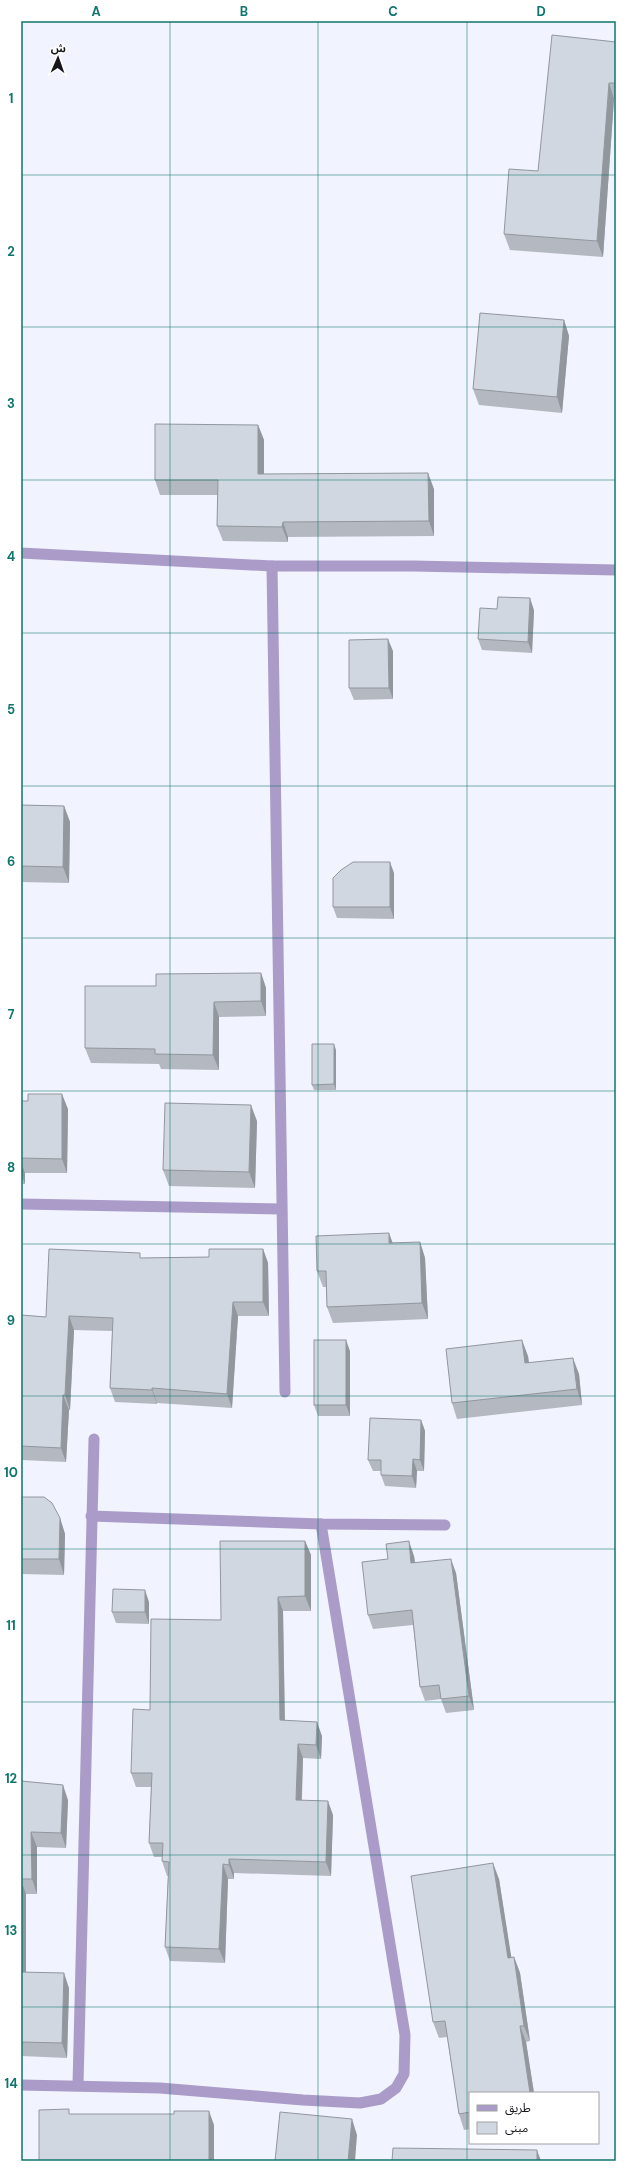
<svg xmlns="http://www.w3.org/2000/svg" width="637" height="2182" font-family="'DM Sans','Noto Sans Arabic',sans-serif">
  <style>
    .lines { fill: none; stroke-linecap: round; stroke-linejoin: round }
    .minor { stroke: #aa9bc8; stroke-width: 11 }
    .wall { fill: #b4b9c1 }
    .shaded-wall { fill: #92969d }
    .building { fill: #d1d7e0; stroke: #92969d }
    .grid { fill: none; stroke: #0f766e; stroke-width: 1; stroke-opacity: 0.55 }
    .neatline { fill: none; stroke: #0f766e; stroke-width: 1.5 }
    .grid-label { font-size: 13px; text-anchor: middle; font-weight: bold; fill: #0f766e }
  </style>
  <rect width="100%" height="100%" fill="#f1f3fe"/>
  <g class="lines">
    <!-- minor -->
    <g class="minor">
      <polyline points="21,553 272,566 413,566 616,570"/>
      <polyline points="272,566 285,1392"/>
      <polyline points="21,1204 281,1209"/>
      <polyline points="91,1516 321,1524 445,1525"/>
      <polyline points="21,2085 160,2088 303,2100 360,2103 381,2099 396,2088 404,2074 405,2035 321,1524"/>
      <polyline points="78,2085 94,1439"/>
    </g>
  </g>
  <!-- wall -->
  <g class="wall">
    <polygon points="616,42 616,99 614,99 603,257 510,250 504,234 538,171"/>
    <polygon points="564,320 569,336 562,413 479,405 473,389"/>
    <polygon points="258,425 264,440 264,474 434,489 434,536 288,537 288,542 223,541 217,526 218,495 160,495 155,480"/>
    <polygon points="497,609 534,610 532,653 482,650 478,639"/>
    <polygon points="393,651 393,699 354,700 349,688"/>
    <polygon points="21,805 64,806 70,822 69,883 21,882"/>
    <polygon points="394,873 394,919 337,918 333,907"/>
    <polygon points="261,973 266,988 266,1016 219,1017 219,1070 161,1069 159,1064 91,1063 85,1048 156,986"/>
    <polygon points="336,1050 336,1090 314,1090 312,1085"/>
    <polygon points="21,1101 68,1109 67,1173 25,1173 25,1184 21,1184"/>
    <polygon points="257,1121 255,1188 169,1186 163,1170"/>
    <polygon points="420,1242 425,1258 428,1319 333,1323 327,1307 326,1287 323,1287 317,1271 392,1243"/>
    <polygon points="263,1249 268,1263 269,1316 238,1316 232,1408 157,1403 157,1404 115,1402 110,1388 112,1331 74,1330 70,1410 69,1410 66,1462 21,1460 21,1315 46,1317 142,1258 209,1257"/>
    <polygon points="350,1351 350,1416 318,1416 314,1405"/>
    <polygon points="528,1356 529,1363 579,1374 582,1405 457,1419 452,1403"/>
    <polygon points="421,1420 425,1431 424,1471 417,1471 416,1488 385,1486 381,1475 381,1471 373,1471 368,1460"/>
    <polygon points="21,1497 60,1518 65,1534 64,1575 21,1574"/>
    <polygon points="305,1541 311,1555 311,1611 283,1611 285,1721 322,1736 321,1759 303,1758 302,1800 333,1815 331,1876 234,1873 234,1879 228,1879 225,1963 170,1961 165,1947 168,1876 167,1876 162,1861 162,1857 154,1857 149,1843 151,1787 136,1787 131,1773 150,1710 221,1620"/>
    <polygon points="414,1556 415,1563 456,1573 474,1710 446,1713 441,1699 425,1701 420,1687 413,1625 373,1629 368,1615 388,1559"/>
    <polygon points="149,1602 149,1624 116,1623 112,1612"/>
    <polygon points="21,1781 68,1800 66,1848 37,1847 37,1894 26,1894 26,1972 69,1988 67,2058 21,2056"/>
    <polygon points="499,1879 511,1958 514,1957 520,1973 530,2041 526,2042 534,2093 470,2093 470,2129 464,2130 459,2114 447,2037 439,2038 433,2022"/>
  </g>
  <!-- shaded-wall -->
  <g class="shaded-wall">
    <polygon points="609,83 614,99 603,257 597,241"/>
    <polygon points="564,320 569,336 562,413 557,397"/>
    <polygon points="258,425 264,440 264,490 258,474"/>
    <polygon points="428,473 434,489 434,536 429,521"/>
    <polygon points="283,522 288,537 288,542 282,527"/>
    <polygon points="530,598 534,610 532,653 528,642"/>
    <polygon points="388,639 393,651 393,699 389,688"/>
    <polygon points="64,806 70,822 69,883 63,867"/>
    <polygon points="390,862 394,873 394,919 390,907"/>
    <polygon points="261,973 266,988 266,1016 261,1001"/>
    <polygon points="214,1002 219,1017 219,1070 213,1055"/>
    <polygon points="334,1044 336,1050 336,1090 334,1084"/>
    <polygon points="62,1094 68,1109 67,1173 62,1159"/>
    <polygon points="251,1105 257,1121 255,1188 249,1172"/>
    <polygon points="21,1162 25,1173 25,1184 21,1173"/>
    <polygon points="389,1233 395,1249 389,1243"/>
    <polygon points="420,1242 425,1258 428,1319 422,1303"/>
    <polygon points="263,1249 268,1263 269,1316 263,1302"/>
    <polygon points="233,1302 238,1316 232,1408 227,1394"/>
    <polygon points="69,1316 74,1330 70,1410 65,1395"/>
    <polygon points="346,1340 350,1351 350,1416 346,1405"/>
    <polygon points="522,1340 528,1356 531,1379 525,1363"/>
    <polygon points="573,1358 579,1374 582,1405 577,1389"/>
    <polygon points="152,1388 157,1403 157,1404 152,1390"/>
    <polygon points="63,1395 69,1410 66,1462 61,1448"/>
    <polygon points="421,1420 425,1431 424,1471 420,1460"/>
    <polygon points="413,1459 417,1471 416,1488 412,1476"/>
    <polygon points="60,1518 65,1534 64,1575 59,1559"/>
    <polygon points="305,1541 311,1555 311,1611 305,1596"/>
    <polygon points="409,1541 414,1556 417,1577 411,1563"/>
    <polygon points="451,1559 456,1573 474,1710 469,1696"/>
    <polygon points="145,1590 149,1602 149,1624 145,1612"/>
    <polygon points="278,1597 283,1611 285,1735 280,1720"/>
    <polygon points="317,1722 322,1736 321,1759 316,1745"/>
    <polygon points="298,1744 303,1758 301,1814 296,1800"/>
    <polygon points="63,1785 68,1800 66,1848 61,1833"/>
    <polygon points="328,1801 333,1815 331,1876 326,1862"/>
    <polygon points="31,1832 37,1847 37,1894 32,1879"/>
    <polygon points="229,1859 234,1873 234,1879 229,1865"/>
    <polygon points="493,1863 499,1879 514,1974 508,1958"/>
    <polygon points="223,1864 228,1879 225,1963 219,1949"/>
    <polygon points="21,1880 26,1894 26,1986 21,1973"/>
    <polygon points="514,1957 520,1973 530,2041 524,2026"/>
    <polygon points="64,1973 69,1988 67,2058 62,2043"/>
    <polygon points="520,2026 526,2042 534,2093 530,2093"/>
    <polygon points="209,2111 214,2125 214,2161 209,2161"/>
    <polygon points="352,2119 357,2135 355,2161 348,2161"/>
    <polygon points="537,2150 541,2161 537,2161"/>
  </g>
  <!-- building -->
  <g class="building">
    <polygon points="552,35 616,42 616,83 609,83 597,241 504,234 509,169 538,171"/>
    <polygon points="480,313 564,320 557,397 473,389"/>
    <polygon points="155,424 258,425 258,474 428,473 429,521 283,522 282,527 217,526 218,480 155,480"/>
    <polygon points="498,597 530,598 528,642 478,639 480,608 497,609"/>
    <polygon points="388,639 389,688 349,688 349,640"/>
    <polygon points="21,805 64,806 63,867 21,866"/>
    <polygon points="353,862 390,862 390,907 333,907 333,878 341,870"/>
    <polygon points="261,973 261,1001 214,1002 213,1055 155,1054 155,1049 85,1048 85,986 156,986 156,974"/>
    <polygon points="312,1044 334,1044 334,1084 312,1085"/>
    <polygon points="28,1094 62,1094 62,1159 21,1158 21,1101 28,1101"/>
    <polygon points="165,1103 251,1105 249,1172 163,1170"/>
    <polygon points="389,1233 389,1243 420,1242 422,1303 327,1307 326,1271 317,1271 316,1236"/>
    <polygon points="49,1249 140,1253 140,1258 209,1257 209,1249 263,1249 263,1302 233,1302 227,1394 152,1388 152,1390 110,1388 113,1318 69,1316 65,1395 63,1395 61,1448 21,1446 21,1315 46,1317"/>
    <rect x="314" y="1340" width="32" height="65"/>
    <polygon points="522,1340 525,1363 573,1358 577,1389 452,1403 446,1349"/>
    <polygon points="370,1418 421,1420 420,1460 413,1459 412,1476 381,1475 381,1460 368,1460"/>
    <polygon points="21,1497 44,1497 52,1503 60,1518 59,1559 21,1559"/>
    <polygon points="220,1541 305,1541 305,1596 278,1597 280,1720 317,1722 316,1745 298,1744 296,1800 328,1801 326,1862 229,1859 229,1865 223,1864 219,1949 165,1947 169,1862 162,1861 163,1843 149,1843 152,1773 131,1773 133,1709 150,1710 151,1619 221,1620"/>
    <polygon points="409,1541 411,1563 451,1559 469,1696 441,1699 439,1685 420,1687 412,1610 368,1615 362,1562 388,1559 386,1544"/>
    <polygon points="113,1589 145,1590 145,1612 112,1612"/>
    <polygon points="21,1781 63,1785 61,1833 31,1832 32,1879 21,1879"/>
    <polygon points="493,1863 508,1958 514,1957 524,2026 520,2026 530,2093 470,2093 470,2112 459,2114 445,2021 433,2022 411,1876"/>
    <polygon points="21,1972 64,1973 62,2043 21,2042"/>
    <polygon points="69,2109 69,2114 174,2114 174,2111 209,2111 209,2161 39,2161 39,2110"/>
    <polygon points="280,2112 352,2119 348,2161 275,2161"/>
    <polygon points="393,2148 537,2150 537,2161 392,2161"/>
  </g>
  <!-- grid -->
  <path class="grid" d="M170,21V2161M318,21V2161M467,21V2161M21,175H616M21,327H616M21,480H616M21,633H616M21,786H616M21,938H616M21,1091H616M21,1244H616M21,1396H616M21,1549H616M21,1702H616M21,1855H616M21,2007H616"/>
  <!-- border -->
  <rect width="637" height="2182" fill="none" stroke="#ffffff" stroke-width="44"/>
  <!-- legend -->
  <rect x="469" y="2092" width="130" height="52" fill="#ffffff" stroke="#a2a2a3"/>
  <rect x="477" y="2105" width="20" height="6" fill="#aa9bc8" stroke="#a2a2a3"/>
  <text x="505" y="2112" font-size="12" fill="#16161a">طريق</text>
  <rect x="477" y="2122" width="20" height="12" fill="#d1d7e0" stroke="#a2a2a3"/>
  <text x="505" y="2132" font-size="12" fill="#16161a">مبنى</text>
  <!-- north arrow -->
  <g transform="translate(58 58) rotate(2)" stroke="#ffffff" stroke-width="3" paint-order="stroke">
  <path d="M0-3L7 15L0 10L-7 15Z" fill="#16161a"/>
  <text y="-6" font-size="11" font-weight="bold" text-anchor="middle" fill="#16161a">ش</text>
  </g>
  <rect x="22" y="22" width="593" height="2138" class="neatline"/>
  <g class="grid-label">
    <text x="96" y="16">A</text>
    <text x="244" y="16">B</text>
    <text x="393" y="16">C</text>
    <text x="541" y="16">D</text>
    <text x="11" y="103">1</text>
    <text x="11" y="256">2</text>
    <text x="11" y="408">3</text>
    <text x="11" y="561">4</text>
    <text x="11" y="714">5</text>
    <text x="11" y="866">6</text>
    <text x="11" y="1019">7</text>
    <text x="11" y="1172">8</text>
    <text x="11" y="1325">9</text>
    <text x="11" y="1477">10</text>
    <text x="11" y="1630">11</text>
    <text x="11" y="1783">12</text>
    <text x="11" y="1935">13</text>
    <text x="11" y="2088">14</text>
  </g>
</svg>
